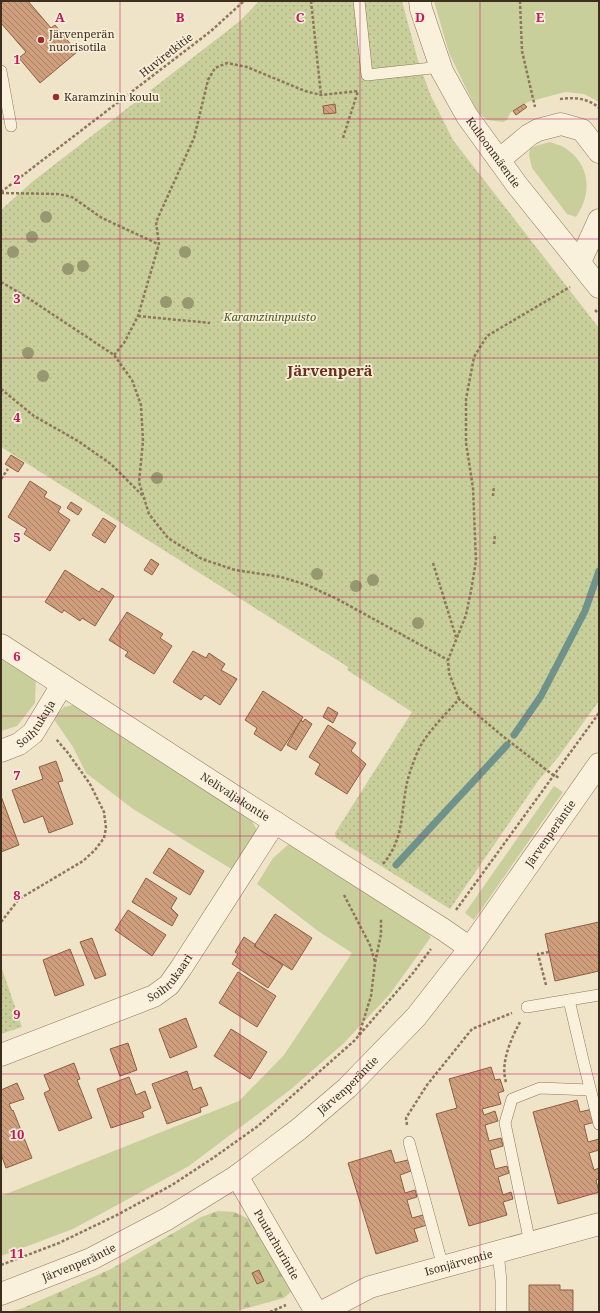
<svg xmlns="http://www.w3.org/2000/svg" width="600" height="1313" font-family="'Noto Serif',serif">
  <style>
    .grass { fill: #c9cf9b }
    .forest { fill: url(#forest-firs) }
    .park { fill: url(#park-dots) }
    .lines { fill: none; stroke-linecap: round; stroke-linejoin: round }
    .stream { stroke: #6f938a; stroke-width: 7 }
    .building { fill: url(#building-back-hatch); stroke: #8d5f41 }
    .service-casing { stroke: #8d765c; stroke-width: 12 }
    .minor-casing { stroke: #8d765c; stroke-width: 23 }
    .tertiary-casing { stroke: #8d765c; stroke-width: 23 }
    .path { stroke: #8d765c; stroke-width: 2.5; stroke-dasharray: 3 2; stroke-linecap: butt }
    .service { stroke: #faf1dc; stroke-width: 11 }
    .minor { stroke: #faf1dc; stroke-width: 22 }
    .tertiary { stroke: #faf1dc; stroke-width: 22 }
    .tree { fill: #96986f }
    .grid { fill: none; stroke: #c2185b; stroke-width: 1; stroke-opacity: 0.55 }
    .poi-dot { fill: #9e2a2b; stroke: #f7eed8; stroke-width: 1.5 }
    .labels { text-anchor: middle; stroke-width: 3.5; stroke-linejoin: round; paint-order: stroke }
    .poi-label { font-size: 11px; fill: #3d2e20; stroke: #f7eed8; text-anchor: start }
    .street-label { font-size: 11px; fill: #3d2e20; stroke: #f7eed8 }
    .park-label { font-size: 11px; font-style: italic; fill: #4d5a26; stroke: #f7eed8 }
    .district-label { font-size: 15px; font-weight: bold; fill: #6b2e1e; stroke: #f7eed8 }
    .grid-label { font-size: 13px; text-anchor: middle; font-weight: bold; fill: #c2185b; stroke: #f7eed8; stroke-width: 3.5; stroke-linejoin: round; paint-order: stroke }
  </style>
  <defs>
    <pattern id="forest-firs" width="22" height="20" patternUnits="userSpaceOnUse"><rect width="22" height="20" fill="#c9cf9b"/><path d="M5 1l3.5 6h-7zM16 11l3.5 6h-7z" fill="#aeb285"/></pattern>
    <pattern id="park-dots" width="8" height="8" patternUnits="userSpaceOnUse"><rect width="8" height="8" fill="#c9cf9b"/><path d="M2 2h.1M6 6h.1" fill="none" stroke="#aeb285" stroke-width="1.8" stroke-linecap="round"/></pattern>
    <pattern id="building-back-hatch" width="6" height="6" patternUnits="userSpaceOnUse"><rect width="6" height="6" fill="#cf9f7d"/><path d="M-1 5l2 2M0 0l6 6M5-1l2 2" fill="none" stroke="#a98266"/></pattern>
  </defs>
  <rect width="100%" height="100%" fill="#f0e4c8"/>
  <!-- grass -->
  <g class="grass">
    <polygon points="434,1 599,1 599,102 584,94 565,92 528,102 510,113 507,120 503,122 487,120 477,111 449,53"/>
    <path d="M550,142C555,144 561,145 565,148C590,164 593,193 576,217L567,214L532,168L529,155L530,149L535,146Z"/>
    <polygon points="1,656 36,677 35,703 17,726 1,731"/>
    <polygon points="77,704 248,814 257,830 233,870 133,809 86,773 73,747 53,718 64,707"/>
    <polygon points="554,786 563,792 474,920 465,913"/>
    <polygon points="289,844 423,928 431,937 390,994 344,1043 290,1090 189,1166 73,1229 1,1256 1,1196 239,1101 284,1055 352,953 318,931 257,884 273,858"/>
  </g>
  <!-- forest -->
  <polygon class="forest" points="218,1211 234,1212 251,1220 293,1290 284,1298 233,1312 9,1312 23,1308 111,1269 201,1217"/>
  <!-- park -->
  <g class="park">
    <polygon points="259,1 402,1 419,64 431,96 453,140 599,328 599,701 559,756 538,781 450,909 336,838 335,833 412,712 347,670 348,667 1,447 1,210 32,182 240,21"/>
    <polygon points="1,966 22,1027 1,1034"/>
  </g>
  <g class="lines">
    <!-- stream -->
    <g class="stream">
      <polyline points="514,735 541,696 585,611 599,571"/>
      <polyline points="396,865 507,745"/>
    </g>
  </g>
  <!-- building -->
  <g class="building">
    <polygon points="4,1 28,1 51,28 55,25 77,52 40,83 19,58 26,52 1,23 1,3"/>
    <polygon points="335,104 336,113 324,114 323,106"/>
    <polygon points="524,104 527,107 516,115 513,111"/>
    <polygon points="11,455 24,463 18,472 5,464"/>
    <polygon points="30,481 47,492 44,497 61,507 58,512 70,520 50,551 24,534 27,529 8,517"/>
    <polygon points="71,502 82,509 78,515 67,508"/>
    <polygon points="103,518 116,526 105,543 92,535"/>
    <polygon points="151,559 159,564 152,575 144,570"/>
    <polygon points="65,570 99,592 102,588 114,596 95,626 82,618 80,621 64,610 62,613 45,602"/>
    <polygon points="127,612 163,634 160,638 172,646 154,674 125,656 128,652 109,640"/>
    <polygon points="193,651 206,658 209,653 225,664 221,670 237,679 220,705 205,695 201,700 173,682"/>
    <polygon points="263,691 303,717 281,751 254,734 257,728 245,720"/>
    <polygon points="328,707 338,713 333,723 323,717"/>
    <polygon points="305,719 312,724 296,750 287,745 301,720 303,722"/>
    <polygon points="328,725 356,743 351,751 366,764 347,794 315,774 320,764 309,757"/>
    <polygon points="56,761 63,781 58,782 73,824 49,833 43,816 24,823 12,790 43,779 39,767"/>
    <polygon points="1,796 19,845 1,852"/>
    <polygon points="169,848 204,871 190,895 153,873"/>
    <polygon points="146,878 177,898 171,908 178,915 172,926 132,902"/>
    <polygon points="128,910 166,935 152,956 115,930"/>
    <polygon points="275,914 312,938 292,970 254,946"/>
    <polygon points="599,922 599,971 555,981 545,934"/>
    <polygon points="244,937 256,945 254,946 283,965 268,988 232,964 238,954 235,952"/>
    <polygon points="92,938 106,975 95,979 80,942"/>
    <polygon points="70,949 84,985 55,996 43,960"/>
    <polygon points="238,972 276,996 257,1027 219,1003"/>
    <polygon points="186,1018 197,1047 170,1058 159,1029"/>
    <polygon points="231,1029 267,1052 250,1079 214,1056"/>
    <polygon points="128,1043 137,1070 120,1076 110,1049"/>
    <polygon points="74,1063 80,1079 77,1080 92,1118 59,1131 44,1093 50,1090 44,1075"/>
    <polygon points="491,1067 495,1080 500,1079 504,1091 498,1093 501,1104 482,1109 484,1115 495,1111 498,1121 485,1125 489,1141 501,1138 503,1146 490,1150 495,1169 507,1166 509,1173 498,1177 503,1195 511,1192 513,1199 503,1202 507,1215 469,1226 436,1114 457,1108 449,1079"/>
    <polygon points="187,1071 193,1090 201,1087 208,1105 200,1108 201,1112 167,1124 152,1084"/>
    <polygon points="129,1077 136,1095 145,1091 151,1108 142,1112 144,1117 111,1128 97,1089"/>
    <polygon points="17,1083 24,1099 9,1104 12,1111 13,1110 32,1158 6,1168 1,1154 1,1090"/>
    <polygon points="577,1100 580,1112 592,1109 595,1122 584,1125 588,1142 599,1139 599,1150 589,1153 594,1170 599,1168 599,1179 596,1180 599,1192 558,1204 533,1112"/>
    <polygon points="391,1150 395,1163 408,1160 411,1171 400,1175 405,1193 415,1190 417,1197 407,1200 412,1218 423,1215 427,1225 414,1229 418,1241 376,1254 348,1163"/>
    <polygon points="259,1270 264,1281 257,1284 252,1273"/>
    <polygon points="529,1285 560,1285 560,1290 573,1290 573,1312 529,1312"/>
  </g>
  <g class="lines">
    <!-- service casing -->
    <g class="service-casing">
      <g id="service">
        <polyline points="359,1 367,75 441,67"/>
        <polyline points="1,71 11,126"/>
        <polyline points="569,1000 583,1060 599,1124"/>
        <polyline points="527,1007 599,995"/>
        <polyline points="409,1142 443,1267"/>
        <polyline points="530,1243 505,1123 512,1099 540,1088 590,1090"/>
        <polyline points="498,1252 501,1281 501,1312"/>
      </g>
    </g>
    <!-- minor casing -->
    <g class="minor-casing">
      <g id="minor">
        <polyline points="499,160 529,135 538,130 561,124 582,130 599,152"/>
        <polyline points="580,262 599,220"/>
        <path id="s1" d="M1,645L237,798L444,930L470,948"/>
        <path id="s2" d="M1,751L19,744L33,733L62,685"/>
        <path id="s3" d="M1,1055L154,996L169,985L181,968L275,822"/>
        <path id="s4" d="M237,1176L316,1312"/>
        <path id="s5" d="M322,1312L370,1287L599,1224"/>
      </g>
    </g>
    <!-- tertiary casing -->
    <g class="tertiary-casing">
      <g id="tertiary">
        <path id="s6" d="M420,1L421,9L442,71L467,116L517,185L599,287"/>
        <path id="s7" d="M1,1294L91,1259L167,1219L237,1176L299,1129L347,1088L416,1017L470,948L599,764"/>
      </g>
    </g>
    <!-- path -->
    <g class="path">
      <polyline points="311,1 321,95"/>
      <polyline points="520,1 522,51 535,107"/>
      <path d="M560,99C574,97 588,98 599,108"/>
      <polyline points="343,138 358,91"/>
      <polyline points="1,192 211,31 244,1"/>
      <polyline points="1,193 58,194 72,197 102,218 158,244"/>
      <polyline points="1,282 25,296 114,355 132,380 141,405 143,441 139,482 149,514 168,538 202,559 235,570 281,577 307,585 339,600 448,660"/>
      <polyline points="595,310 599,314"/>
      <polyline points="138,316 210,323"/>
      <polyline points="114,355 124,343 138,316 159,244 156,222 194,138 208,80 215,68 227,63 247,67 305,91 321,95 359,91"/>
      <polyline points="1,389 34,416 78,441 111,464 144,497"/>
      <polyline points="1,479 8,469"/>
      <polyline points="493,496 494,486"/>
      <polyline points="494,544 495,534"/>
      <polyline points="433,563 456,637"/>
      <polyline points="459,699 449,673 448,660 466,615 471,591 476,561 473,488 466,443 466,399 474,357 487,336 570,287"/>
      <path d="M383,864C408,834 399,805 410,772C414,760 419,746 427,736C436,723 449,711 459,699L500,734L553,775L560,778"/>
      <polyline points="344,895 370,945 375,962"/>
      <polyline points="456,910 599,713"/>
      <polyline points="1,922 19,899 83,861 95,850 104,838 106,828 104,812 90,784 68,753 56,739"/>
      <polyline points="546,985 538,954 549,952"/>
      <polyline points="359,1035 371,996 375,963 381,934 381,918"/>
      <path d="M506,1082C500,1063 511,1039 520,1022"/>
      <polyline points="407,1125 406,1118 427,1085 472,1029 512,1013"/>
      <polyline points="1,1265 59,1243 117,1215 172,1185 213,1158 258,1126 354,1041 413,973 431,949"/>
      <polyline points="270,1312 286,1305"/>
    </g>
    <!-- service -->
    <use href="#service" class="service"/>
    <!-- minor -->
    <use href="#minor" class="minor"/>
    <!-- tertiary -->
    <use href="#tertiary" class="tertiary"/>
  </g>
  <!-- trees -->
  <g class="tree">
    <circle cx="46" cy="217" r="6"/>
    <circle cx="32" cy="237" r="6"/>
    <circle cx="13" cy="252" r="6"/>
    <circle cx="185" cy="252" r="6"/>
    <circle cx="83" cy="266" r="6"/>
    <circle cx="68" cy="269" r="6"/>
    <circle cx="166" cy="302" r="6"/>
    <circle cx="188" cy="303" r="6"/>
    <circle cx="28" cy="353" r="6"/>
    <circle cx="43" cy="376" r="6"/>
    <circle cx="157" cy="478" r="6"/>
    <circle cx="317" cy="574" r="6"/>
    <circle cx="373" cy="580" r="6"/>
    <circle cx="356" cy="586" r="6"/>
    <circle cx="418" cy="623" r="6"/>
  </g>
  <!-- grid -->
  <path class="grid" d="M120,1V1312M240,1V1312M360,1V1312M480,1V1312M1,119H599M1,239H599M1,358H599M1,477H599M1,597H599M1,716H599M1,836H599M1,955H599M1,1074H599M1,1194H599"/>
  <!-- markers -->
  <g class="poi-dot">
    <circle cx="41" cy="40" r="4"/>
    <circle cx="56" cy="97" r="4"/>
  </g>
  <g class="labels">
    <!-- poi labels -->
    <g class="poi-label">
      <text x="49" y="38">Järvenperän<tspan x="49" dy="13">nuorisotila</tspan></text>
      <text x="64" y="101">Karamzinin koulu</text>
    </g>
    <!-- street labels -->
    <g class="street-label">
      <text transform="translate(166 55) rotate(-38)" y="4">Huviretkitie</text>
      <text dy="4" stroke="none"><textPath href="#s6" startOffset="170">Kulloonmäentie</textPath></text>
      <text dy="4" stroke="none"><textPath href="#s2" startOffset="46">Soihtukuja</textPath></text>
      <text dy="4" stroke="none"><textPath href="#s1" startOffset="279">Nelivaljakontie</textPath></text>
      <text dy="4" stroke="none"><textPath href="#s7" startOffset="732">Järvenperäntie</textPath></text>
      <text dy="4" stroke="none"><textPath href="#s3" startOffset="188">Soihtukaari</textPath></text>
      <text dy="4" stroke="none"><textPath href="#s7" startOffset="408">Järvenperäntie</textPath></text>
      <text dy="4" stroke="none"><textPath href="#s4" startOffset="79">Puutarhurintie</textPath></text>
      <text dy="4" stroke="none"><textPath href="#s7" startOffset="84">Järvenperäntie</textPath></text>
      <text dy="4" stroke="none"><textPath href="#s5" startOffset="146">Isonjärventie</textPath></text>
    </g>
    <!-- park labels -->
    <g class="park-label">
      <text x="270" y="321">Karamzininpuisto</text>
    </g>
    <!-- district labels -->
    <g class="district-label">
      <text x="330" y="376">Järvenperä</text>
    </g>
  </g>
  <g class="grid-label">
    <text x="60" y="22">A</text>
    <text x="180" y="22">B</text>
    <text x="300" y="22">C</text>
    <text x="420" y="22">D</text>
    <text x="540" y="22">E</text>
    <text x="17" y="64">1</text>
    <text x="17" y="184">2</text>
    <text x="17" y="303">3</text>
    <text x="17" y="422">4</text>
    <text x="17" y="542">5</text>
    <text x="17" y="661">6</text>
    <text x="17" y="780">7</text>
    <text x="17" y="900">8</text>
    <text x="17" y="1019">9</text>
    <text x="17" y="1139">10</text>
    <text x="17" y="1258">11</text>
  </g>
  <!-- border -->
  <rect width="600" height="1313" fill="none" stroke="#3d2e20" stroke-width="4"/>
</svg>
